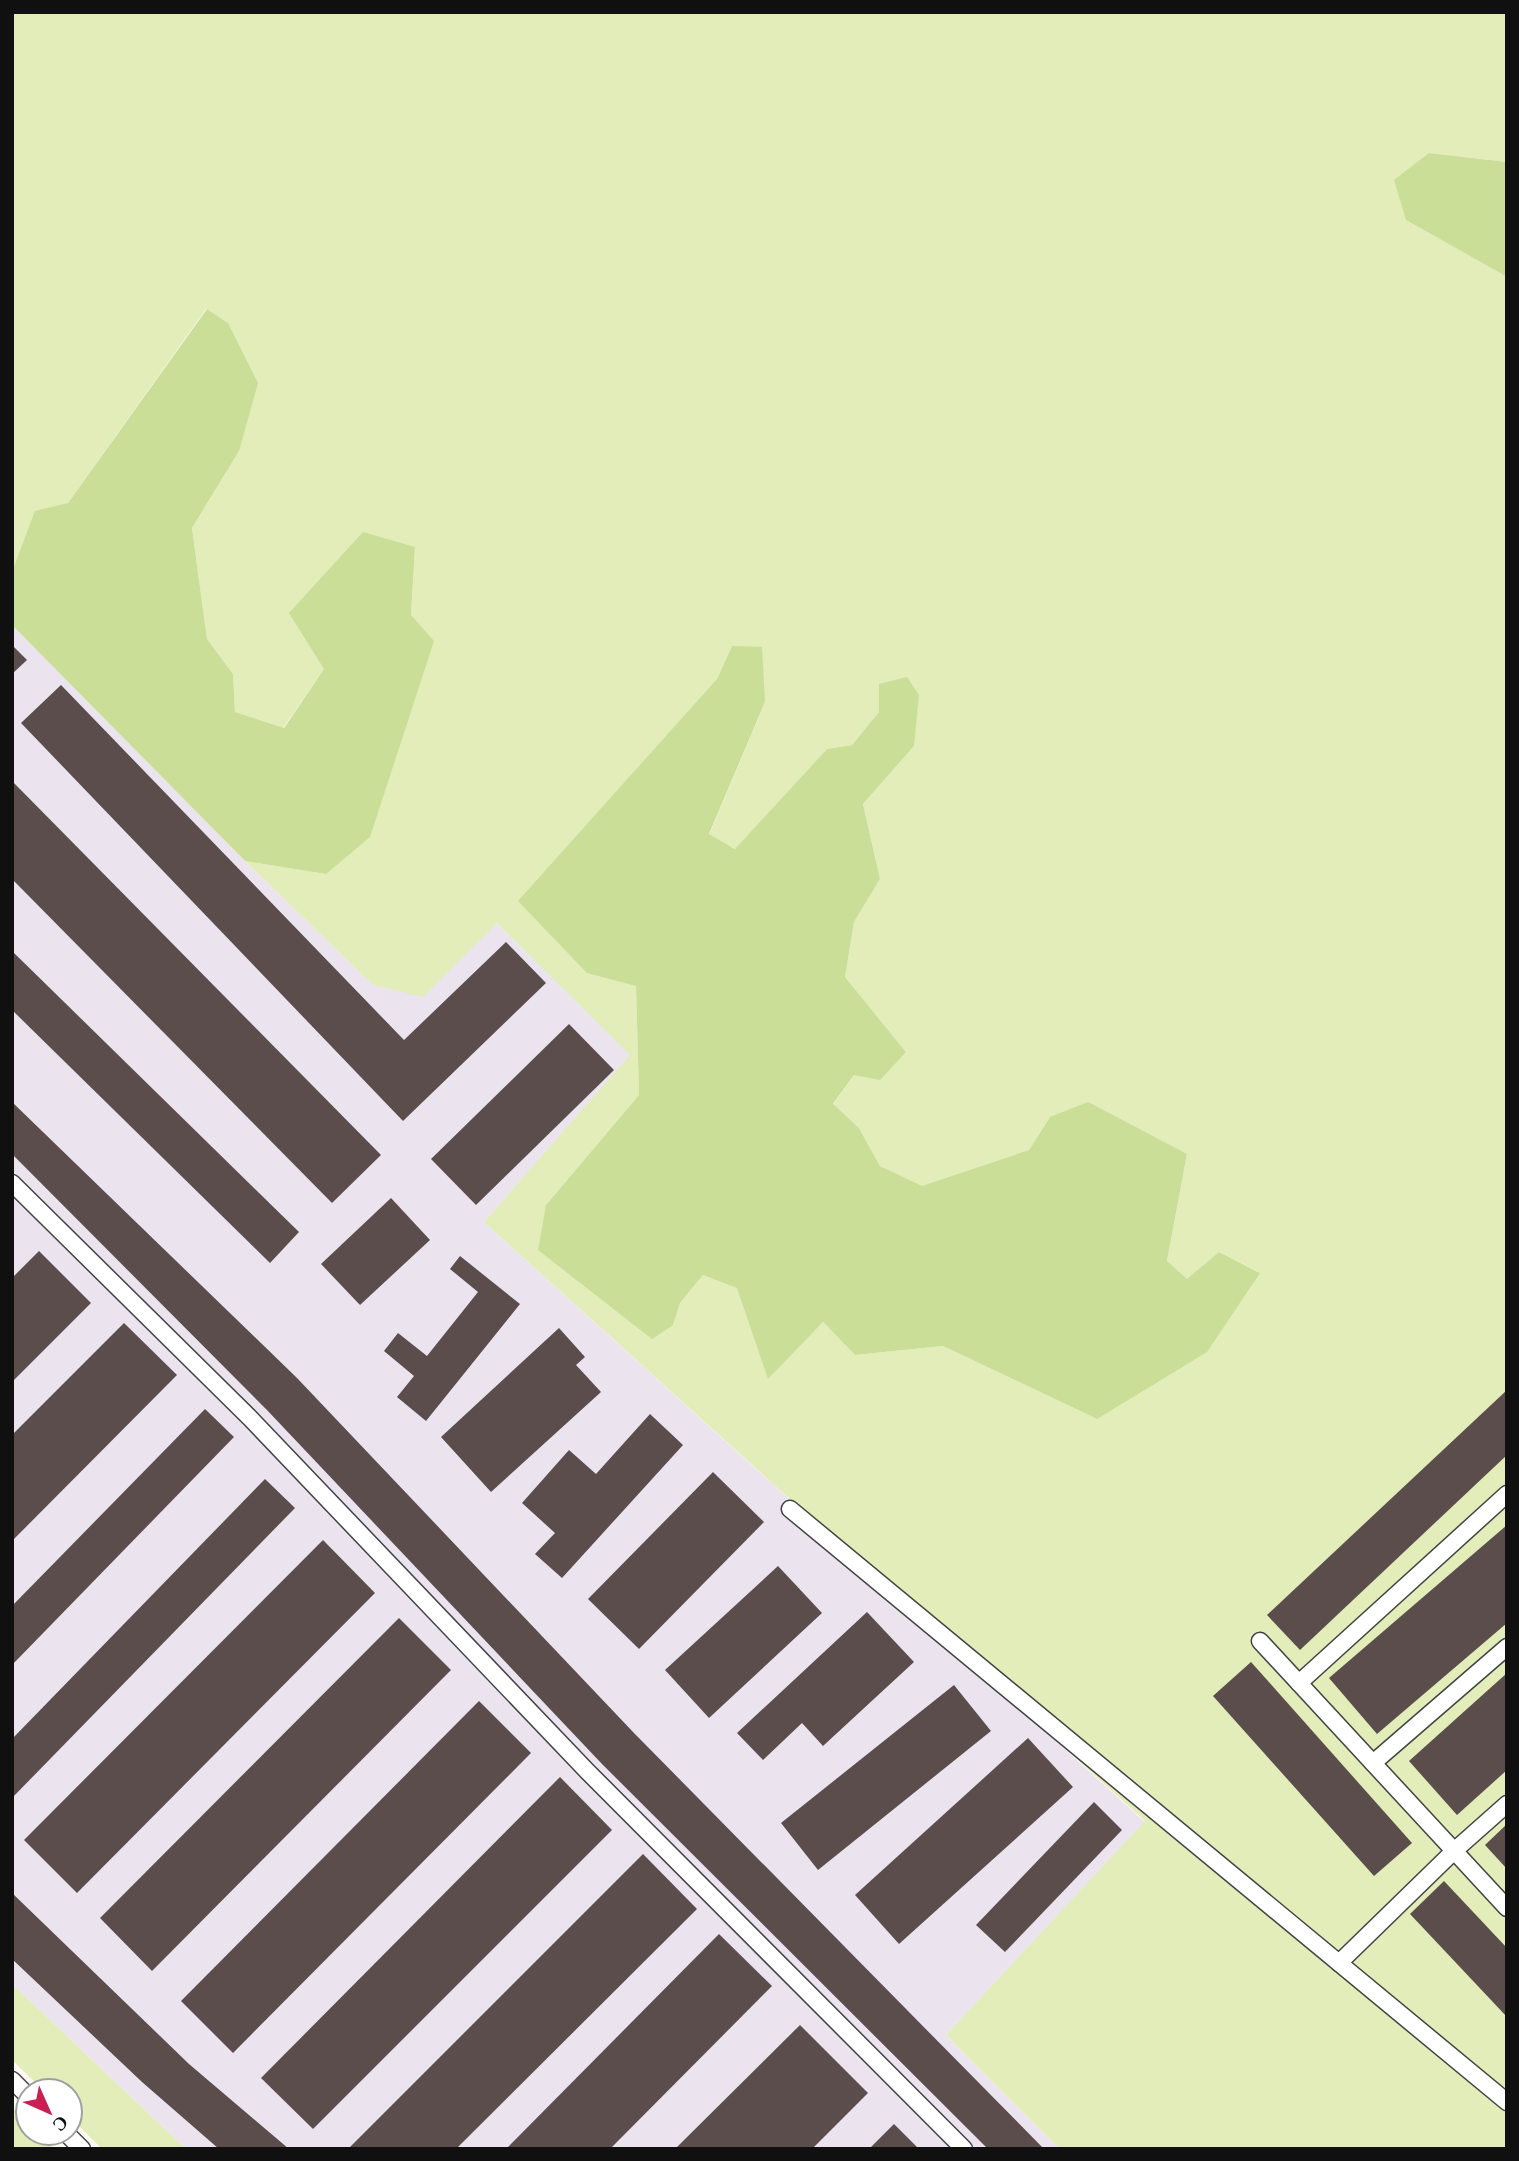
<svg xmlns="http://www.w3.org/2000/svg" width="1519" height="2161" font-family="Spectral,serif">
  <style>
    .industrial { fill: #ebe4ef }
    .green { fill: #e2edba; fill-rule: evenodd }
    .forest { fill: #cade98 }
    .building { fill: #5a4d4c }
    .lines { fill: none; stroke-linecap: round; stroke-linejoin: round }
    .lane-casing { stroke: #434343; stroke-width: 19 }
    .lane { stroke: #fff; stroke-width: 16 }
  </style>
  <rect width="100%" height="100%" fill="#fff9f3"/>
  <!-- industrial -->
  <polygon class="industrial" points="12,625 245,861 373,985 423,996 496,922 631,1055 484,1222 1145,1822 946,2035 1060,2149 186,2149 12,1984"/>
  <!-- green -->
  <g class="green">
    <path d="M12,12H1507V162L1429,153L1406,220L1507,277V2149H1060L946,2035L1145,1821L484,1222L630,1055L497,923L423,997L373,985L245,861L326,874L411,615L415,548L324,669L283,728L235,712L233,674L207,639L192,528L239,451L228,323L206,309L68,503L12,572ZM732,646L765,702L709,835L736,849L827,749L852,745L879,712L914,746L863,804L880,879L854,922L845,977L906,1052L854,1075L833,1105L859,1128L880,1166L921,1187L1029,1150L1050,1117L1187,1154L1167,1261L1187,1280L1219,1252L1259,1272L1097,1419L943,1346L855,1355L823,1322L768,1378L738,1288L703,1275L680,1303L673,1325L546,1205L639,1095L636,986L717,679Z"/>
    <polygon points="12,1984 186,2149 102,2149 70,2117 70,2091 44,2091 12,2060"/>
    <polygon points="12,2107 28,2123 28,2133 38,2133 54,2149 12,2149"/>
  </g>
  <!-- forest -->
  <g class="forest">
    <polygon points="1429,153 1507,162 1507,277 1406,220 1394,180"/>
    <polygon points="207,309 228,323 258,383 239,451 192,528 207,639 233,674 235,712 284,728 324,669 289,613 363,532 415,547 411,615 434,641 370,837 326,874 245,861 12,625 12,572 35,511 68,503"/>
    <polygon points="732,646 762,647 765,702 709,834 735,849 827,749 852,745 879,712 879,684 907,677 919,695 914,746 863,804 880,879 854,922 845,977 906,1052 880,1080 854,1075 833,1104 859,1128 880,1166 922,1186 1029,1150 1050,1117 1088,1102 1187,1154 1167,1261 1187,1279 1219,1252 1260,1273 1207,1352 1097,1419 943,1346 855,1355 823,1322 768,1379 737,1288 703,1275 680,1303 673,1325 652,1339 538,1250 546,1205 639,1095 636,986 587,973 518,901 717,679"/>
  </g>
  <!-- building -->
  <g class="building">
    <polygon points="12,645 27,660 12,674"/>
    <polygon points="61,685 404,1040 506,942 546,983 403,1121 21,723"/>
    <polygon points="12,781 381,1155 332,1203 12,879"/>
    <polygon points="12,951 299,1232 270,1263 12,1010"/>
    <polygon points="569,1024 614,1070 476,1205 431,1159"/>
    <polygon points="12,1102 297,1378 634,1733 1044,2149 988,2149 602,1764 266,1409 12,1154"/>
    <polygon points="391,1198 430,1240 360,1305 321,1264"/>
    <polygon points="39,1251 91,1303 12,1382 12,1278"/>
    <polygon points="460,1256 520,1304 426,1421 397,1397 414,1376 384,1351 398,1333 427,1356 478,1292 450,1269"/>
    <polygon points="124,1323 177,1375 12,1541 12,1435"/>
    <polygon points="559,1328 585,1357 576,1365 601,1392 491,1492 441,1437"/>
    <polygon points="1507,1390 1507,1455 1300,1650 1267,1615"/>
    <polygon points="205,1409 234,1437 12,1665 12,1606"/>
    <polygon points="650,1414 683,1445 562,1578 535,1554 555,1533 522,1503 569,1450 596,1474"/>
    <polygon points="713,1472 764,1522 639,1649 588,1599"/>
    <polygon points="265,1479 295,1508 12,1798 12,1739"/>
    <polygon points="1507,1525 1507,1623 1377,1734 1329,1678"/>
    <polygon points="323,1540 375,1593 77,1893 24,1840"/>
    <polygon points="778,1566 822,1613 709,1718 665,1670"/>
    <polygon points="867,1612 914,1662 823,1746 802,1723 763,1760 737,1733"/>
    <polygon points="399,1618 451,1670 152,1971 100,1918"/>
    <polygon points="1251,1662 1412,1843 1374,1876 1213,1696"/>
    <polygon points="1507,1673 1507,1770 1457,1815 1409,1761"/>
    <polygon points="954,1685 991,1731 818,1870 781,1823"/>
    <polygon points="479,1701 531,1753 233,2053 181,2001"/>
    <polygon points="1028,1738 1073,1787 899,1944 855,1895"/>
    <polygon points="560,1777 612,1830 313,2129 261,2078"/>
    <polygon points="1094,1802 1122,1830 1005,1952 976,1925"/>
    <polygon points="1507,1824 1507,1869 1485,1845"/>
    <polygon points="643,1854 697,1909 456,2149 348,2149"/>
    <polygon points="1444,1881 1507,1948 1507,2017 1410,1914"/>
    <polygon points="12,1893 189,2064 289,2149 219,2149 142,2082 12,1959"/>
    <polygon points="719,1934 772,1986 610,2149 506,2149"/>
    <polygon points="800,2025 868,2093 812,2149 675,2149"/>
    <polygon points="894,2124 919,2149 869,2149"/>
  </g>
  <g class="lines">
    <!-- lane casing -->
    <g class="lane-casing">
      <g id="lane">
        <polyline points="12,1183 250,1418 587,1771 964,2149"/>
        <polyline points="790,1509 1507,2102"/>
        <polyline points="1260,1641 1507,1908"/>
        <polyline points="1299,1683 1507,1494"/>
        <polyline points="1373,1763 1507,1647"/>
        <polyline points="1339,1963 1454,1851 1507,1804"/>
        <polyline points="12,2080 28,2096"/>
        <polyline points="66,2133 82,2149"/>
      </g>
    </g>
    <!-- lane -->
    <use href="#lane" class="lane"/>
  </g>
  <!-- border -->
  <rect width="1519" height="2161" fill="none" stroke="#101010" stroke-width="28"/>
  <!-- north arrow -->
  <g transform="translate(49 2112) rotate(135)"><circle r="33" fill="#ffffff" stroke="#9f9f9f" stroke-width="2"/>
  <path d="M0-5L12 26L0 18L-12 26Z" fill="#c91f54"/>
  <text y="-10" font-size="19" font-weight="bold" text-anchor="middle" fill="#101010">С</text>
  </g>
</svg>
